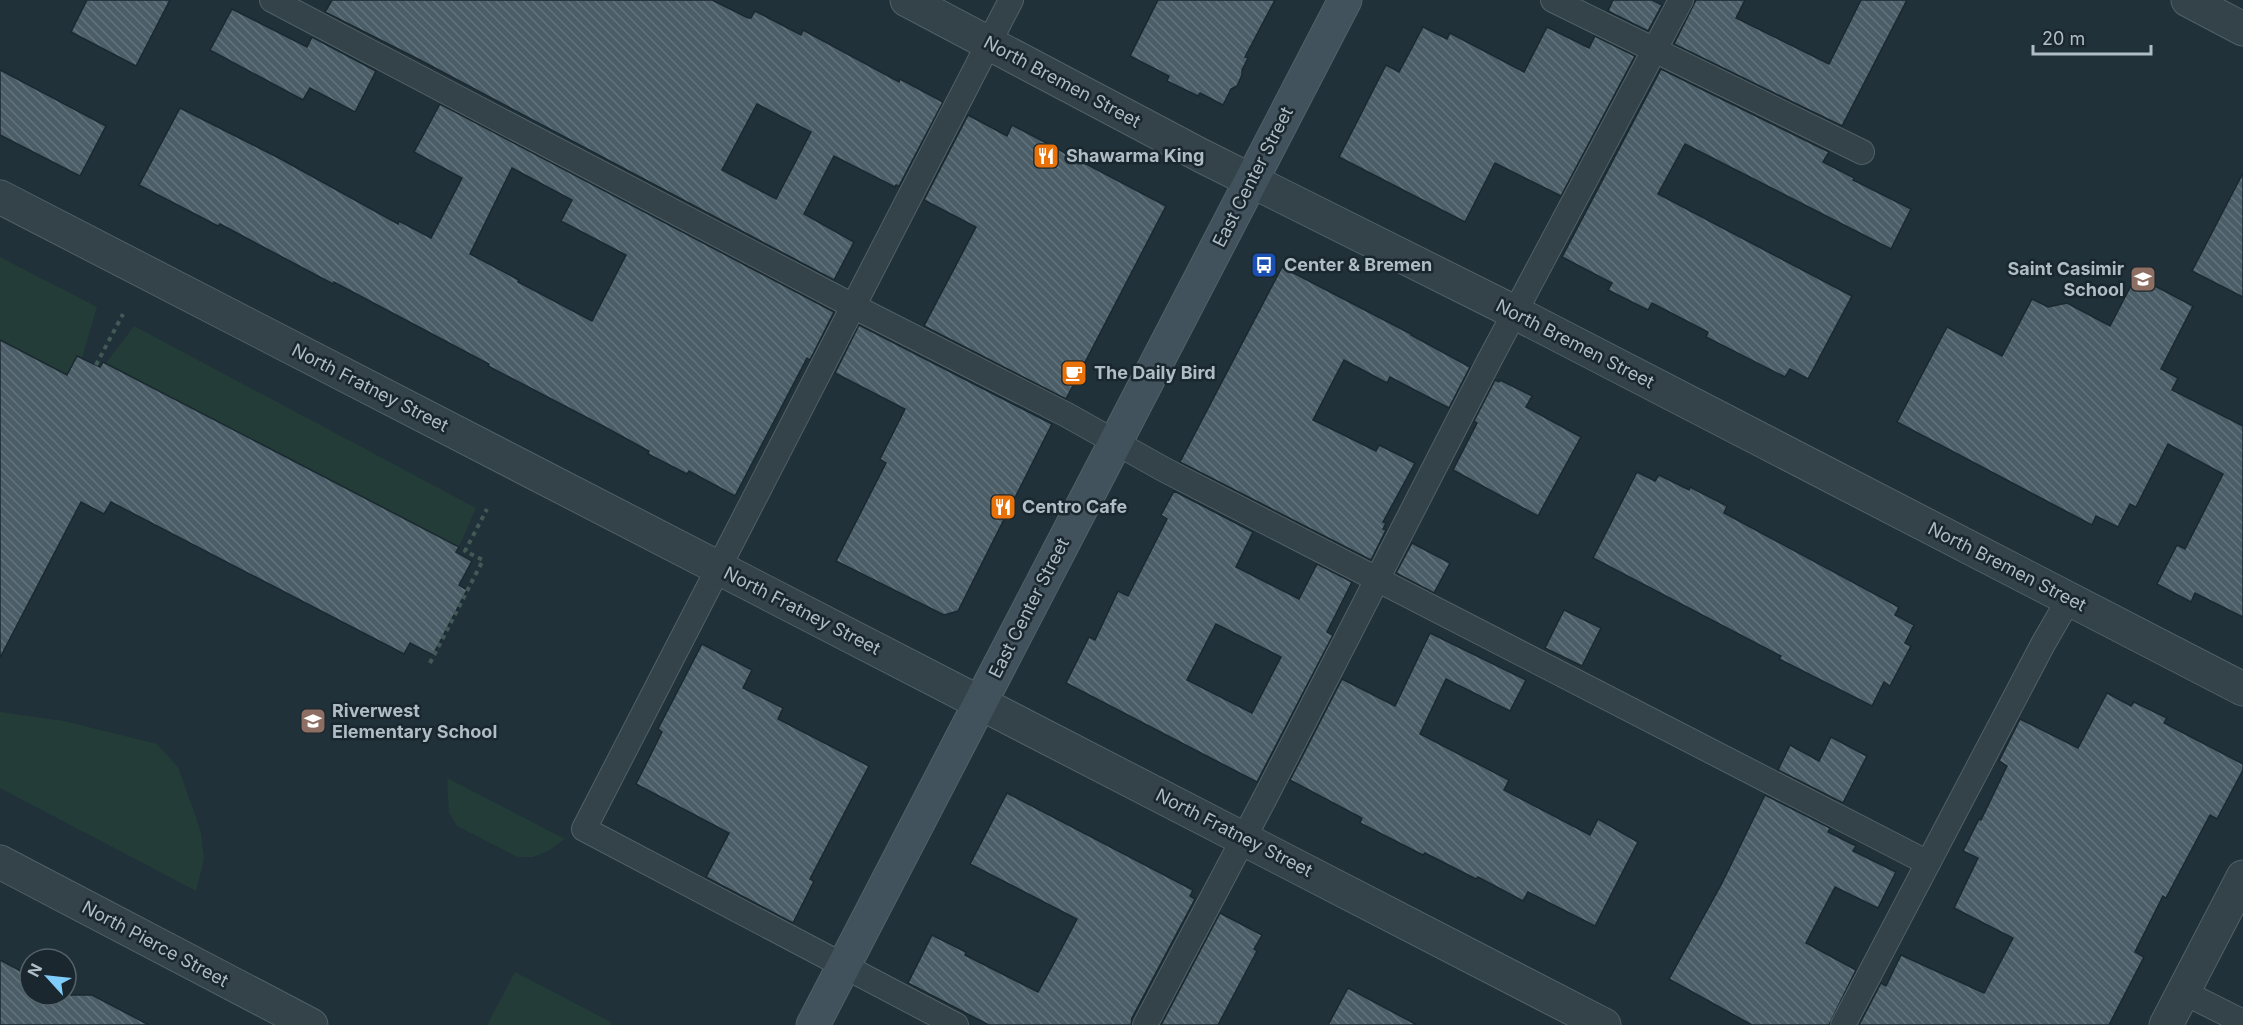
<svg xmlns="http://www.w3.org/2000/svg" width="2243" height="1025" font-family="Inter,sans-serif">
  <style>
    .grass { fill: #233c38 }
    .building { fill: url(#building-back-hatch); stroke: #1b2930; stroke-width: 1.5; fill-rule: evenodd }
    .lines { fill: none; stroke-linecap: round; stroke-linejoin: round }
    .lane-casing { stroke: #526067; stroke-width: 26 }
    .street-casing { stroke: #526067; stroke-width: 35 }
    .secondary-casing { stroke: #526067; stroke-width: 35 }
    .path { stroke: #425956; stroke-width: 4; stroke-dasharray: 4.5 4.5; stroke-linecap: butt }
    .lane { stroke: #344249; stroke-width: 24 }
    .street { stroke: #344249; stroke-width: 33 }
    .secondary { stroke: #42525d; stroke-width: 33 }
    .labels { text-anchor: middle; stroke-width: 5; stroke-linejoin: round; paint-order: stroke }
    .street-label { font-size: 18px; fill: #afbdc6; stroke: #1a272e }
    .poi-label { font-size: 18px; font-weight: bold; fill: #afbdc6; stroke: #1a272e; text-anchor: start }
  </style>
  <defs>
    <pattern id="building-back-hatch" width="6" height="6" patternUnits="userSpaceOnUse" patternTransform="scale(1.5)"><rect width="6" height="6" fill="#4b5e68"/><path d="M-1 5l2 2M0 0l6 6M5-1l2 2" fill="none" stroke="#62737c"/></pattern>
  </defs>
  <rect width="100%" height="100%" fill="#203139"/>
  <!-- grass -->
  <g class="grass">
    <polygon points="0,257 97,307 82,358 77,356 66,377 54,370 54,368 0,340"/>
    <polygon points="134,326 476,508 459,547 106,363"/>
    <polygon points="0,712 64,721 157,744 178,767 201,832 204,859 196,891 0,788"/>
    <polygon points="447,778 565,839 548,851 533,857 518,857 457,826 449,813"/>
    <polygon points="515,972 611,1022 610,1025 487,1025"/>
  </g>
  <!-- building -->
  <g class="building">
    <polygon points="87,0 170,0 136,66 71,32"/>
    <path d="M332,0H712L748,18H751L755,11L801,35L803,30L899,82L900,79L943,102L899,186L896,185L895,187L834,156L804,214L854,242L834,280L420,60L325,12ZM757,104L811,132L776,199L722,170Z"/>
    <polygon points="1158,0 1275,0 1245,57 1248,58 1242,70 1242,75 1237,86 1231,89 1223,105 1200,93 1198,96 1167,81 1169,76 1130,56"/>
    <polygon points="1613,0 1652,0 1662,5 1648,31 1608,11"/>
    <polygon points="1696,0 1745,0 1736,18 1829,64 1861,0 1907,0 1842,126 1674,44"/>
    <polygon points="232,9 307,47 312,37 376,71 355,112 310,88 303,100 210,50"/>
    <polygon points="1423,27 1447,39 1450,33 1524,72 1547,27 1589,48 1595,36 1635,56 1561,196 1495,163 1465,222 1339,157 1386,65 1399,72"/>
    <polygon points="1661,69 1829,152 1823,162 1854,178 1853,180 1911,209 1891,249 1685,144 1658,194 1852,296 1808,379 1790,369 1785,377 1706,337 1708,332 1652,303 1648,310 1608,290 1612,283 1562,257"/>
    <polygon points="0,70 106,126 80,176 0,135"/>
    <path d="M440,104L834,312L810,360L807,358L735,496L689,471L687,474L648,454L649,451L603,426L488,366L489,364L334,282L333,284L220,224L218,226L139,185L180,108L279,158L398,224L399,221L431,238L462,178L414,152ZM512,168L572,200L561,221L626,255L592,321L518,282L519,280L470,254Z"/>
    <polygon points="968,115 1007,136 1012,125 1166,206 1066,399 924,326 976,227 924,200"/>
    <polygon points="2243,173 2243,297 2192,271"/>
    <polygon points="1282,267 1411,334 1411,335 1470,367 1449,408 1390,377 1387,383 1344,360 1313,420 1376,451 1379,445 1415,463 1383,522 1386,523 1383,529 1386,530 1371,560 1180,462"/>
    <polygon points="2136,276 2193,306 2161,369 2178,378 2172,390 2243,426 2243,617 2195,593 2191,602 2157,584 2177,545 2185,549 2223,474 2168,444 2136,507 2130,504 2118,527 2096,516 2092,525 1897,422 1947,327 2002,356 2032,299 2048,307 2067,303 2110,326"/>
    <polygon points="859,325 1052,424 958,611 944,615 836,561 886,463 880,459 905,409 835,373"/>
    <polygon points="0,340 67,375 77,356 100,367 103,362 459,547 456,552 472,561 459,585 467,590 433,655 410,643 404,654 111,502 104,514 81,502 0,658"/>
    <polygon points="1495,380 1499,382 1500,380 1532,396 1526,407 1581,437 1538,516 1453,470 1477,423 1474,421"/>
    <polygon points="1637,472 1655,481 1659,475 1689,490 1690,487 1727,506 1724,513 1899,607 1895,615 1914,625 1905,643 1911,646 1890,686 1884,682 1872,706 1779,659 1781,656 1593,558"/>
    <path d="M1174,491L1253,532L1236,567L1299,599L1317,564L1352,582L1327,632L1333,635L1257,782L1066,683L1089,637L1095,640L1118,591L1128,596L1167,519L1161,515ZM1216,624L1281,657L1252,713L1187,680Z"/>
    <polygon points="1412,543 1450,563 1434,593 1396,573"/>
    <polygon points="1564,610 1601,628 1582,666 1545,648"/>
    <polygon points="1430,633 1526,680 1510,711 1446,679 1420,734 1509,780 1504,790 1590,835 1598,819 1638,842 1595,926 1528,892 1523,901 1478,877 1476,879 1425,853 1423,855 1360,823 1362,818 1290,780 1342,679 1395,706"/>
    <polygon points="702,644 752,670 743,688 783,708 778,719 869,766 810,879 814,881 793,923 706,877 729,833 636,784 662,732 658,729"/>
    <polygon points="2107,693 2131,706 2134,702 2167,718 2164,723 2243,764 2243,770 2217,819 2210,815 2166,898 2163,896 2135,952 2144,957 2109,1025 1859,1025 1881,983 1886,986 1901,955 1984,993 2013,938 1954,908 1978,858 1963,851 1979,819 1981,820 2007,766 1999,761 2020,719 2078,748"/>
    <polygon points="1831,737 1867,756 1843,803 1778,770 1790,745 1819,761"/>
    <polygon points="1007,793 1193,890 1190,896 1195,899 1132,1018 1131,1025 989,1025 908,983 932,935 966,952 965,955 1038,992 1056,959 1077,919 970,864"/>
    <polygon points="1765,795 1830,828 1828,832 1856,846 1853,851 1896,872 1878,908 1835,887 1806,943 1856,970 1829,1025 1752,1025 1669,979 1721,885"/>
    <polygon points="1220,913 1262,935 1254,949 1257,951 1218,1025 1161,1025"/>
    <polygon points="0,960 30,976 30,995 92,995 149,1025 0,1025"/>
    <polygon points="1348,988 1417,1025 1328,1025"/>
  </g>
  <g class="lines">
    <!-- lane casing -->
    <g class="lane-casing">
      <g id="lane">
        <polyline points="272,0 853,306 1067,415 1163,469 1928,863"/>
        <polyline points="1553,0 1862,152"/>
        <polyline points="2183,992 2243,1022"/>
        <polyline points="956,1025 584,829 1011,0"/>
        <polyline points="1145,1025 1266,796 1489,361 1681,0"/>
        <polyline points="1843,1025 2043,644 2069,599"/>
      </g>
    </g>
    <!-- street casing -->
    <g class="street-casing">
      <g id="street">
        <polyline points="907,0 1202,156 1514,312 2243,689"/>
        <polyline points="2188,0 2243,29"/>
        <polyline points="0,197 1604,1025"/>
        <polyline points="0,862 311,1025"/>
        <polyline points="2166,1025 2243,877"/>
      </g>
    </g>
    <!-- secondary casing -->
    <g class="secondary-casing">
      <polyline id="secondary" points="813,1025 1345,0"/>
    </g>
    <!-- path -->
    <g class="path">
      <polyline points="96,365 123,314"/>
      <polyline points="430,663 483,560 465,551 487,509"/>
    </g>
    <!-- lane -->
    <use href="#lane" class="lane"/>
    <!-- street -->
    <use href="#street" class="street"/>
    <!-- secondary -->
    <use href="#secondary" class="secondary"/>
  </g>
  <!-- icons -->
  <defs>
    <g id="restaurant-square" transform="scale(1.35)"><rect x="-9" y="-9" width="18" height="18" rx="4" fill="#e8710a" stroke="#1a272e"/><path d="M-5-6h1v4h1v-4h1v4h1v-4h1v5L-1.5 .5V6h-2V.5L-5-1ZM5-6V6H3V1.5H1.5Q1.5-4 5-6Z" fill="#fff"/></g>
    <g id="bus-square" transform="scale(1.35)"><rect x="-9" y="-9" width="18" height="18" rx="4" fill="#1a4fb4" stroke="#1a272e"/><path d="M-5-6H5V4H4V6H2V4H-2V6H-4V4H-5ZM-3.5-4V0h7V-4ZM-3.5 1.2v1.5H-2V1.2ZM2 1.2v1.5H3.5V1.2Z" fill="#fff"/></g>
    <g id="school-square" transform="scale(1.35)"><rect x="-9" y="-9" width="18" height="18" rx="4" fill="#8d6e63" stroke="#1a272e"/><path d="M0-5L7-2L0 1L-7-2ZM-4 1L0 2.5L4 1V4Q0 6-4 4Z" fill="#fff"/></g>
    <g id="cafe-square" transform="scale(1.35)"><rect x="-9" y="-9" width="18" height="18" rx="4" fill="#e8710a" stroke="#1a272e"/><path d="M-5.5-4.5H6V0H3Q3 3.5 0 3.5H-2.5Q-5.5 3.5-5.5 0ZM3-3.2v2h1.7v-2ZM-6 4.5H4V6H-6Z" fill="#fff"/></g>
  </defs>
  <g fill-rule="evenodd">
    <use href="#restaurant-square" x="1046" y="156"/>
    <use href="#bus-square" x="1264" y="265"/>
    <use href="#school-square" x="2143" y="279"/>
    <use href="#cafe-square" x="1074" y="373"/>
    <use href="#restaurant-square" x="1003" y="507"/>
    <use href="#school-square" x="313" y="721"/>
  </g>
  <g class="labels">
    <!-- street labels -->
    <g class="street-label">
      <text transform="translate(1062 82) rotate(28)" y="6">North Bremen Street</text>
      <text transform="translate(1253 177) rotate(-63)" y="6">East Center Street</text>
      <text transform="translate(1575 344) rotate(27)" y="6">North Bremen Street</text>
      <text transform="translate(370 388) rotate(27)" y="6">North Fratney Street</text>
      <text transform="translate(2007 567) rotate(27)" y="6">North Bremen Street</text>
      <text transform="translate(1029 608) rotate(-63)" y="6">East Center Street</text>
      <text transform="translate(802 611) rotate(27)" y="6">North Fratney Street</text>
      <text transform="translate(1234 833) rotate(27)" y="6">North Fratney Street</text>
      <text transform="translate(155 944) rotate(28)" y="6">North Pierce Street</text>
    </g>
    <!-- poi labels -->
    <g class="poi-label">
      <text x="1066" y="162">Shawarma King</text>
      <text x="1284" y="271">Center &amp; Bremen</text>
      <text x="2124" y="275" text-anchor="end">Saint Casimir<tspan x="2124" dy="21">School</tspan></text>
      <text x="1094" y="379">The Daily Bird</text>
      <text x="1022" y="513">Centro Cafe</text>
      <text x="332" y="717">Riverwest<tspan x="332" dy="21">Elementary School</tspan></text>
    </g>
  </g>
  <!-- north arrow -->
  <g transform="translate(48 977) rotate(297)"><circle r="28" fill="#1a272e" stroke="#56636b" stroke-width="1.5"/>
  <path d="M0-4.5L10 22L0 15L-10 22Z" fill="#80ccfa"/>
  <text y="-9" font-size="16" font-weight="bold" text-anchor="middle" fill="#afbdc6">N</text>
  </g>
  <!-- scale -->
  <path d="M2033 45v9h118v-9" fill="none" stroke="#afbdc6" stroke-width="3"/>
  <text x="2042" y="45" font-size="18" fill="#afbdc6" stroke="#1a272e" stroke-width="4.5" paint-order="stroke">20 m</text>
</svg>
